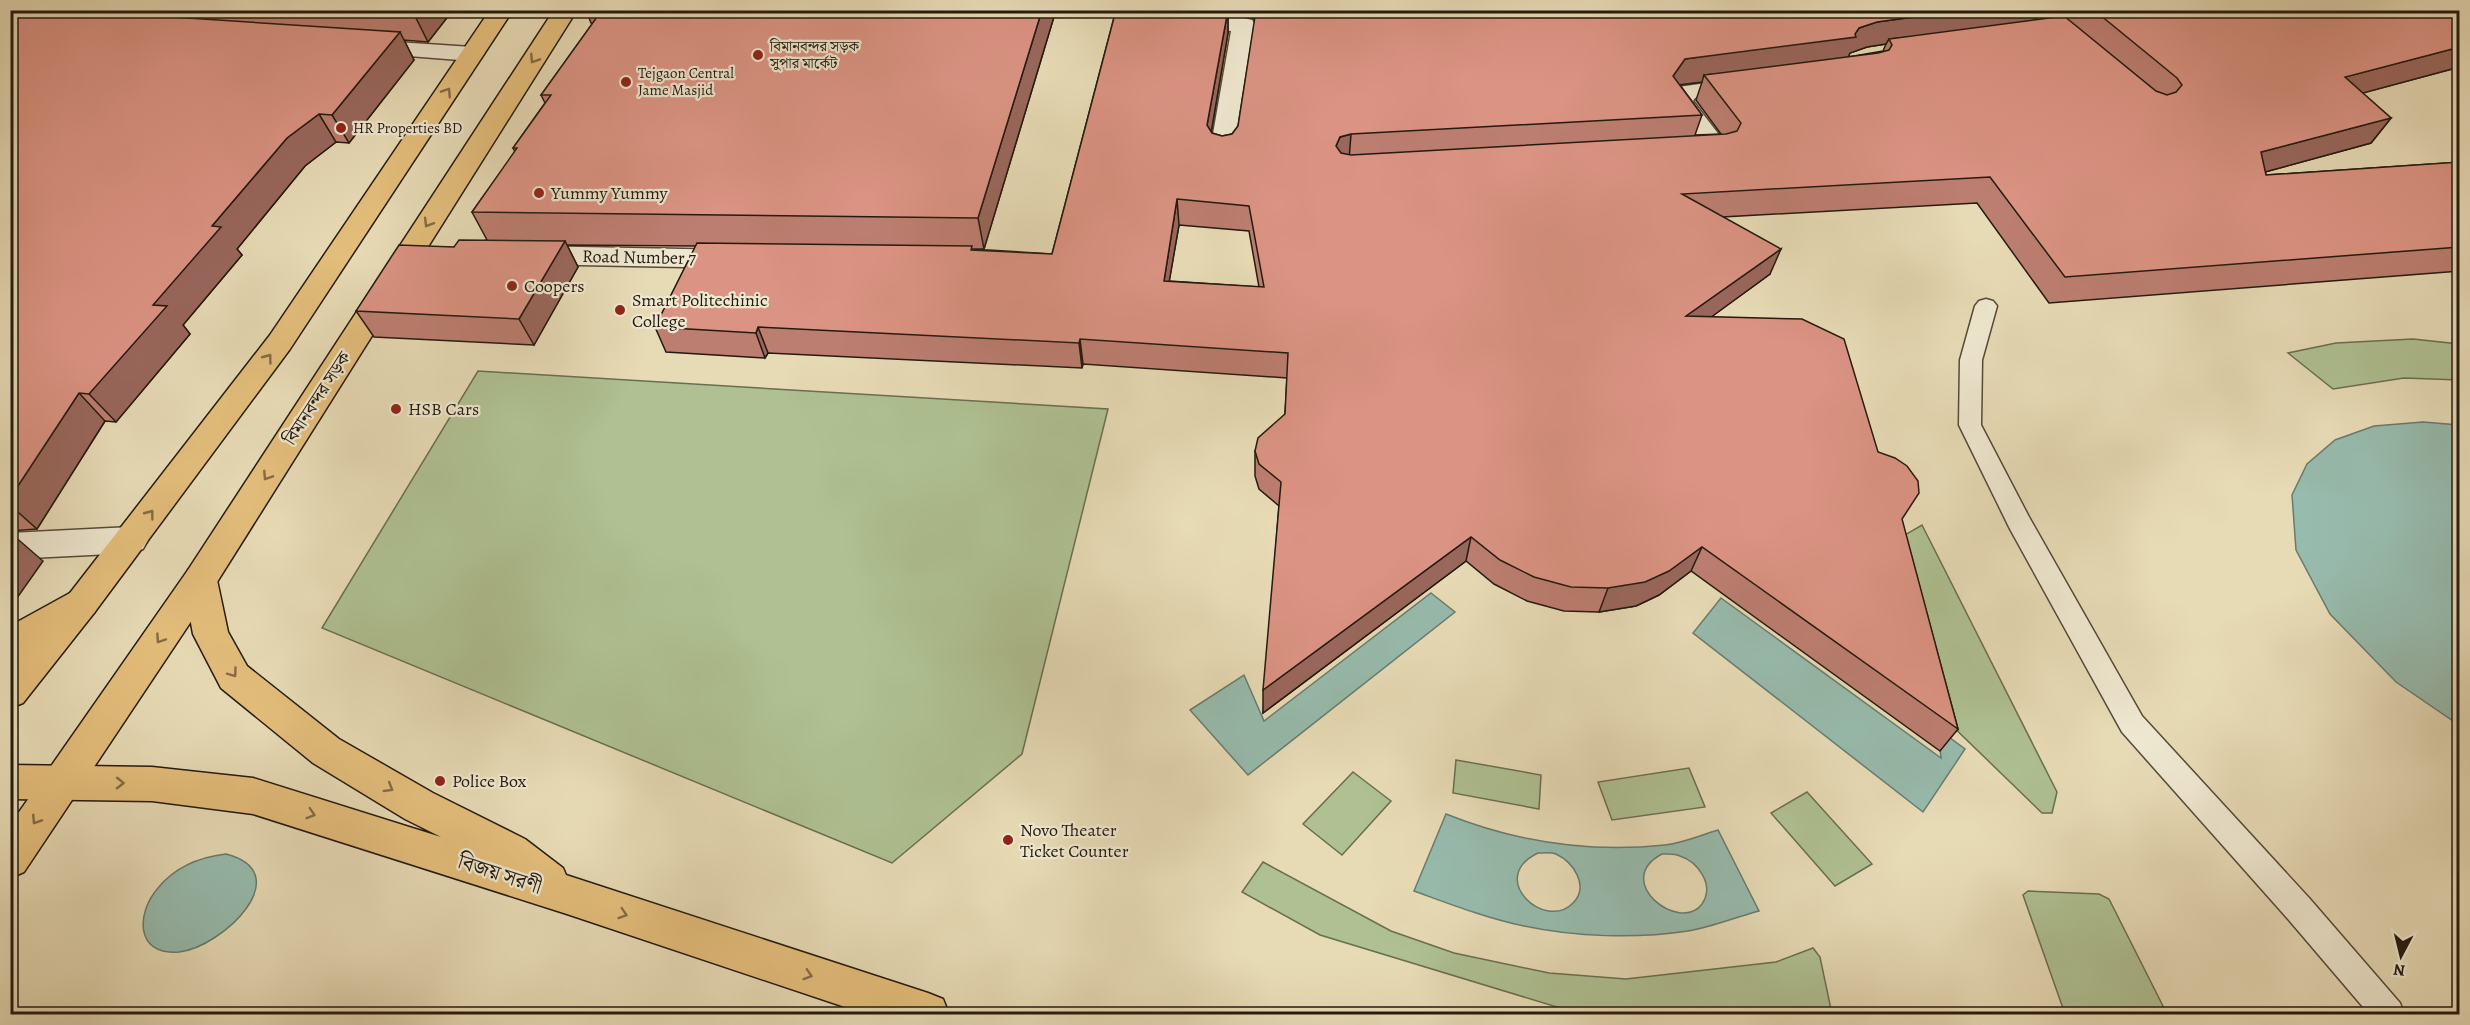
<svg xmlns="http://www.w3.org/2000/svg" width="2470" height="1025" font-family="Alegreya,'Noto Serif Bengali',serif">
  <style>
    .green { fill: #afc193; stroke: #6a6e51; stroke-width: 1.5 }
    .water { fill: #97bbad; stroke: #697b6e; stroke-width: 1.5; fill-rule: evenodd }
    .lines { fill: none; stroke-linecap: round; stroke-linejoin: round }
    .service-casing { stroke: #554a39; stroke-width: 3 }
    .minor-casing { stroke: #554a39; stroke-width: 3 }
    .primary-casing { stroke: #241a0f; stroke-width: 3 }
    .trunk-casing { stroke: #241a0f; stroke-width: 3 }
    .service { fill: #efe8d0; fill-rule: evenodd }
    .minor { fill: #efe8d0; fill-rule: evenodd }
    .primary { fill: #e4be7b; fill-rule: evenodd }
    .trunk { fill: #e4be7b; fill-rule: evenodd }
    .wall { fill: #bc7e71; stroke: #241a0f; stroke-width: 1.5; fill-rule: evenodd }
    .shaded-wall { fill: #99675c; stroke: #241a0f; stroke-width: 1.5 }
    .building { fill: #db9383; stroke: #241a0f; stroke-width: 1.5; fill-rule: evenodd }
    .oneway { stroke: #846c45 }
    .poi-dot { fill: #8f2418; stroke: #efe8d0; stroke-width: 2 }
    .labels { text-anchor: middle; stroke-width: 4.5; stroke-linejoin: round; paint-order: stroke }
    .far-poi-label { font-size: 15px; fill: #241a0f; stroke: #efe8d0; text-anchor: start }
    .poi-label { font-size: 18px; fill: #241a0f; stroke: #efe8d0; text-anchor: start }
    .street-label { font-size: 18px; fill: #241a0f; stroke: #efe8d0 }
    .near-street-label { font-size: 21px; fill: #241a0f; stroke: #efe8d0 }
  </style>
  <rect width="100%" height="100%" fill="#e7dbb6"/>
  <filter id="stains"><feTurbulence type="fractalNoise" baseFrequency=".00333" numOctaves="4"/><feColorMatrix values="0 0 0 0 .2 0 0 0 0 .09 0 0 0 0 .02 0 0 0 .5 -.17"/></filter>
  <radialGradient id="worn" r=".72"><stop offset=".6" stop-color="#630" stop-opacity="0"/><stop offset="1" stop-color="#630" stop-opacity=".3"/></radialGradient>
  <!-- green -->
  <g class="green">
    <polygon points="2413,339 2459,344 2459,380 2404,378 2333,389 2288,353 2336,343"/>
    <polygon points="478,371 1108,409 1022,754 892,863 322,628"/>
    <polygon points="1922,525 2057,792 2052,813 2042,813 1941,715 1896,540"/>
    <polygon points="1456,760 1541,775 1539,809 1453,793"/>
    <polygon points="1689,768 1705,807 1612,820 1598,782"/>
    <polygon points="1353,772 1391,801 1342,855 1303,824"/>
    <polygon points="1807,792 1872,864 1835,886 1771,813"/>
    <polygon points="1263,862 1391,931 1454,953 1549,973 1626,979 1776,962 1813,948 1820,957 1832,1014 1580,1014 1320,935 1242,892"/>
    <polygon points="2028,891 2099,894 2109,899 2167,1014 2065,1014 2023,895"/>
  </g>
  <!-- water -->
  <g class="water">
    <polygon points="2423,422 2459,425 2459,725 2396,682 2330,614 2296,550 2292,495 2307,464 2335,440 2374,426"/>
    <polygon points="1431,593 1455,612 1248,775 1190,710 1244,675 1264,721"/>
    <polygon points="1721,598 1941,758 1938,729 1965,749 1923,812 1693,633"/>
    <path d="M1446,814C1516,842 1590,853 1665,845C1683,843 1701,835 1718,830L1759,911C1736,917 1712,927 1688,931C1635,939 1576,937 1524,926C1486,918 1450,904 1414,891ZM1538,853C1544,853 1551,852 1556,854C1573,862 1590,886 1573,903C1545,932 1486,878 1538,853ZM1662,854C1668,854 1675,853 1680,856C1698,862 1715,885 1702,904C1680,934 1611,881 1662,854Z"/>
    <path d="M226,854C299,873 223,947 179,952C135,956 136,913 158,888C175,867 200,857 226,854Z"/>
  </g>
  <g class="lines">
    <!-- service casing -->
    <g class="service-casing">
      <polygon id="service" points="1986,299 1993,301 1997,306 1982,360 1981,425 2029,517 2142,716 2310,899 2400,1003 2404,1014 2369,1014 2288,919 2122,732 2010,529 1959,425 1960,360 1975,306 1979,301"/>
    </g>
    <!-- minor casing -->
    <g class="minor-casing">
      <g id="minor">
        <polygon points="1167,10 1190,10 1190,14 1244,18 1252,20 1256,25 1236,151 1232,157 1223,159 1214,157 1210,151 1231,31 1169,25 1165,20"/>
        <polygon points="2021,10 2047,10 2088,47 2084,52 2076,54 2068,52"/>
        <polygon points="366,40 472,47 480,49 484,54 480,59 472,61 358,52 354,47 358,42"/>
        <polygon points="1743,78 1752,80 1755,85 1752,90 1695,98 1693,101 1730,149 1726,155 1688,159 1679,157 1675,151 1679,145 1699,142 1668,101 1678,87"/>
        <polygon points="528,246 735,250 745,252 749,259 745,266 735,268 528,264 518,261 514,255 518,249"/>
        <polygon points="131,527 143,531 148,540 143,549 131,553 10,559 10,533"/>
      </g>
    </g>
    <!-- primary casing -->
    <g class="primary-casing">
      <g id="primary">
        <polygon points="200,566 212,570 217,580 228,632 247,666 339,739 433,793 525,839 563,868 566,875 928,993 943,999 949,1014 866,1014 567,914 253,814 152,801 10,799 10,765 152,767 253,778 441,837 405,819 313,763 221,688 193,634 183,580 188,570"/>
        <polygon points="82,589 94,593 99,603 94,613 23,655 10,659 10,626 70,593"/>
      </g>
    </g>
    <!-- trunk casing -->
    <g class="trunk-casing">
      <g id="trunk">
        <polygon points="490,10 513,10 290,349 94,613 23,703 10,708 10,665 70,593 270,335"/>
        <polygon points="554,10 577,10 212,590 24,872 10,878 10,825 188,570"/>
      </g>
    </g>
    <!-- service -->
    <use href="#service" class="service"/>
    <!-- minor -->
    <use href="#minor" class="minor"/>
    <!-- primary -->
    <use href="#primary" class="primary"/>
    <!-- trunk -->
    <use href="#trunk" class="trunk"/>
  </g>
  <!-- wall -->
  <g class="wall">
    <polygon points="10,10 453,10 428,42 404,40 414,60 349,143 336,142 305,166 237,249 242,255 183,325 190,334 116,422 105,421 37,529 10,531"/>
    <path d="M586,10H1056L984,249H972L1052,254L1116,10H2041L2036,20L2058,17L2050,10H2460V74L2452,69L2362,93L2391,118L2371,143L2265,172L2266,175L2460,162V271L2049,303L1977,203L1723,217L1770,274L1711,317L1878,452L1902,521L1958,729L1940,751L1691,571L1659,595L1636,606L1599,612L1564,611L1527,601L1494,584L1466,561L1263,713L1279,506L1259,489L1255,476V451L1285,414L1287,378L1083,364L1082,368L768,353L765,358L666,352L655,327L696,246L567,245L578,267L534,345L374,337L356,311L454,247L487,240L472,212L515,152L513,148L545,103L541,95L593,23H591ZM1228,15L1245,16L1253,18L1255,20L1238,126L1232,134L1222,136L1212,133L1211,132L1228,33ZM1886,44L1883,51L1848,57L1850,53L1867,47ZM1702,82L1696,100L1721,134L1695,135L1702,115L1680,85ZM1179,225L1249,231L1259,287L1169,281Z"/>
  </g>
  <!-- shaded-wall -->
  <g class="shaded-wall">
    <polygon points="417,10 453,10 428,42 414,14"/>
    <polygon points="1042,10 1056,10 984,249 978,218"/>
    <polygon points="1228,10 1228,33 1208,151 1207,125"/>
    <polygon points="1965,10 2041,10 2033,25 1889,39 1886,44 1867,47 1850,53 1846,62 1704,75 1702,82 1678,85 1673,76 1685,59 1855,34 1859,28 1877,22"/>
    <polygon points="400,32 414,60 349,143 332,115"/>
    <polygon points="2460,47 2460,59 2452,69 2326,103 2345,77"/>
    <polygon points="319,114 336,142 305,166 237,249 242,255 183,325 190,334 116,422 89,394 153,305 212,226 287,138"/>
    <polygon points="2391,118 2371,143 2243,178 2261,152"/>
    <polygon points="1351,134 1349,160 1338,163 1336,146 1340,137"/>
    <polygon points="1177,199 1179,225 1165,306 1164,281"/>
    <polygon points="565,241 578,267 534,345 519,319"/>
    <polygon points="1781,249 1770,274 1677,342 1686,316"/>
    <polygon points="758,327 768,353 765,358 756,333"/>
    <polygon points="1080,339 1083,364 1082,368 1079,343"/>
    <polygon points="79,393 105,421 37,529 10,505 10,498"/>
    <polygon points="13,535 43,561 10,608 10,538"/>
    <polygon points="1471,537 1466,561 1263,713 1263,690"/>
    <polygon points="1702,547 1691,571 1659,595 1636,606 1599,612 1608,588"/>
  </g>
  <!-- building -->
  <g class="building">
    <polygon points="10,10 65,10 400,32 332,115 319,114 287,138 212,226 221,227 153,305 167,306 89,394 79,393 10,498"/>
    <polygon points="353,10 417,10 414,14"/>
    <polygon points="602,10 1042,10 978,218 472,212 517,148 513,148 551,95 541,95"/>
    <path d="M1116,10H1228L1207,125L1212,133L1222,136L1232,134L1238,126L1256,10H1965L1877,22L1859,28L1855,34L1856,37L1685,59L1673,76L1702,115L1351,134L1340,137L1336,146L1341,153L1351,155L1726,134L1737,131L1741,123L1704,75L1878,53L1889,50L1892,45L1889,39L2064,16L2156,91L2167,95L2176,92L2182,85L2177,78L2094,10H2460V47L2345,77L2391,118L2261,152L2266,175L2460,162V247L2065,277L1990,177L1682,194L1781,249L1686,316L1802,319L1844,339L1878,452L1895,458L1907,466L1918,481L1919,493L1902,519L1958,729L1702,547L1669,571L1645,582L1608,588L1571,587L1534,577L1500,560L1471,537L1263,690L1281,482L1259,464L1255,451L1258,438L1285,414L1288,353L1080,339L1079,343L758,327L756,333L655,327L697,243L972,246L971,250L1052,254ZM1177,199L1249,206L1264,287L1164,281Z"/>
    <polygon points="459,240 565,241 519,319 356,311 399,245 454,247"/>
  </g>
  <!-- one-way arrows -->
  <defs><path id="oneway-chevron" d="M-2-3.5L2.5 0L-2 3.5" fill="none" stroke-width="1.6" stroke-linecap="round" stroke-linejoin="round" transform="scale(1.5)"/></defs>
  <g class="oneway">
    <use href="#oneway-chevron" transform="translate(534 59) rotate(123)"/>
    <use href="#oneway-chevron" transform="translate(447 92) rotate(-57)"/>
    <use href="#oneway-chevron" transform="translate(428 223) rotate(121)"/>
    <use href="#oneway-chevron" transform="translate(268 358) rotate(-53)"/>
    <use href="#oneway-chevron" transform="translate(267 476) rotate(123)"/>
    <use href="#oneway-chevron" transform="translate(150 514) rotate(-53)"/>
    <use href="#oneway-chevron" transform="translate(160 639) rotate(124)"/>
    <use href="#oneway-chevron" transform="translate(233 673) rotate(54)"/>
    <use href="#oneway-chevron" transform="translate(120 783) rotate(1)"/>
    <use href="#oneway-chevron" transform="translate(389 788) rotate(31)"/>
    <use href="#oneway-chevron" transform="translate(311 814) rotate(18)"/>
    <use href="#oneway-chevron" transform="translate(36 820) rotate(123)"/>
    <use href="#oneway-chevron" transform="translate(623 914) rotate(18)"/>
    <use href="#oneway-chevron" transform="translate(808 975) rotate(18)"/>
  </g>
  <!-- markers -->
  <g class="poi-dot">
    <circle cx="758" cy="55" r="6"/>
    <circle cx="626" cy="82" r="6"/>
    <circle cx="341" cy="128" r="6"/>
    <circle cx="539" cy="193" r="6"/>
    <circle cx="512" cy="286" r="6"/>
    <circle cx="620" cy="310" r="6"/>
    <circle cx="396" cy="409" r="6"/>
    <circle cx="440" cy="781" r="6"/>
    <circle cx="1008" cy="840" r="6"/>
  </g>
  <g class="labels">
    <!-- far-poi labels -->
    <g class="far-poi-label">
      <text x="770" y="51">বিমানবন্দর সড়ক<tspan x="770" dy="17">সুপার মার্কেট</tspan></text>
      <text x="638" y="78">Tejgaon Central<tspan x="638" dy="17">Jame Masjid</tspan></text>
      <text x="353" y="133">HR Properties BD</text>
    </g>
    <!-- poi labels -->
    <g class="poi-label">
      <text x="551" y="199">Yummy Yummy</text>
      <text x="524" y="292">Coopers</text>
      <text x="632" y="306">Smart Politechinic<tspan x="632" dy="21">College</tspan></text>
      <text x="408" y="415">HSB Cars</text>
      <text x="452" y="787">Police Box</text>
      <text x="1020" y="836">Novo Theater<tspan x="1020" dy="21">Ticket Counter</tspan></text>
    </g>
    <!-- street labels -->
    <g class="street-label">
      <text transform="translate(639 257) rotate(1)" y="6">Road Number 7</text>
      <text transform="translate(317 398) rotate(-57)" y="6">বিমানবন্দর সড়ক</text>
    </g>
    <!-- near-street labels -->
    <g class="near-street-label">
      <text transform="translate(500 874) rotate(18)" y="7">বিজয় সরণী</text>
    </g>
  </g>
  <!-- margin -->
  <rect width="2470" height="1025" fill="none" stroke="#e7dbb6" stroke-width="36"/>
  <rect x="12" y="12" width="2446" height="1001" fill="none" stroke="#241a0f" stroke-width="3"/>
  <rect x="18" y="18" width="2434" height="989" fill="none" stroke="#241a0f" stroke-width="1.5"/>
  <!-- north arrow -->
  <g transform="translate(2401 956) rotate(187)" stroke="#efe8d0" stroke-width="4.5" paint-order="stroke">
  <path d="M0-4.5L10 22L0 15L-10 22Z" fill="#241a0f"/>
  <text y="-9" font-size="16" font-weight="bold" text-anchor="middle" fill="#241a0f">N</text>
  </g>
  <rect width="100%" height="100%" filter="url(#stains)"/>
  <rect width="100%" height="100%" fill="url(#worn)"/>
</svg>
